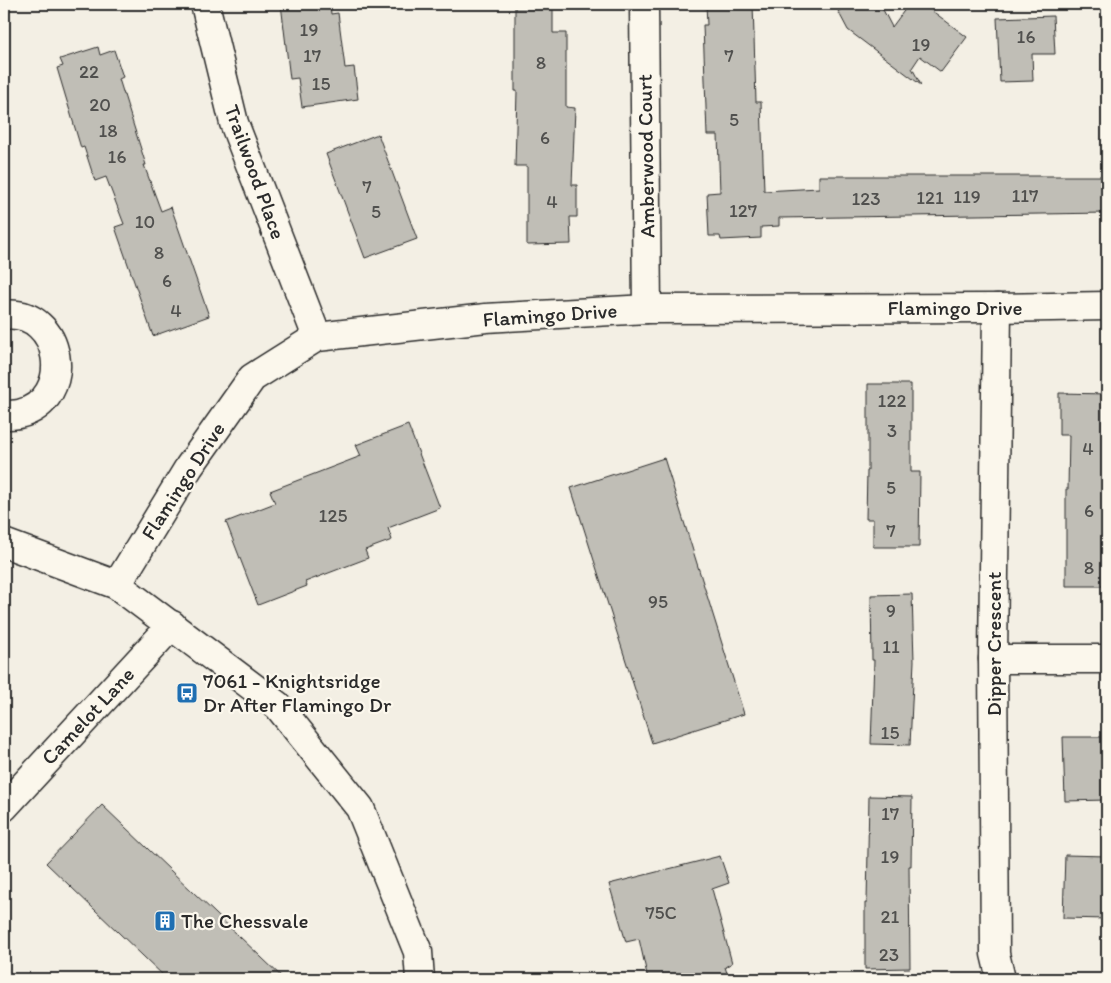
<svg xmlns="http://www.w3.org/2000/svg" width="1111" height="983" font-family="Itim,sans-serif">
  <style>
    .building { fill: #c0beb6; stroke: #2b2b2b }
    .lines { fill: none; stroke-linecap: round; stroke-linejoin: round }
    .minor-casing { stroke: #2b2b2b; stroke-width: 31 }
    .minor { stroke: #fbf7ec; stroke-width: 28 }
    .labels { text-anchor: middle; stroke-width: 4.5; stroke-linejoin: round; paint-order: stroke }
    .number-label { font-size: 19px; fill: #50504e }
    .street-label { font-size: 21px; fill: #2b2b2b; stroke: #fbf7ec }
    .poi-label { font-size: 21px; fill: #2b2b2b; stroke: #fbf7ec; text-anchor: start }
  </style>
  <rect width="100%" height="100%" fill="#f3efe4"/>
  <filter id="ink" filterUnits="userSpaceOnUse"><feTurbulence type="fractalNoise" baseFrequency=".02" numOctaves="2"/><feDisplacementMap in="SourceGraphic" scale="10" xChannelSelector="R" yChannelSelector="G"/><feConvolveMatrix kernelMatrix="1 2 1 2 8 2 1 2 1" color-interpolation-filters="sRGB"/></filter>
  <g filter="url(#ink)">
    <!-- building -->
    <g class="building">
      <polygon points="281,4 330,4 331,14 338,13 345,68 354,67 358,99 302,107 298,78 290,79"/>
      <polygon points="515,4 553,4 553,33 566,33 566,107 575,108 572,185 577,185 577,217 570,217 571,244 527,245 527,166 515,166 517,91 515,91"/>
      <polygon points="706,4 753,4 756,102 761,102 764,191 819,188 819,176 1107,176 1107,213 779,218 779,226 761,227 761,238 721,240 720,236 709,236 707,193 720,192 718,135 707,135 703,25 707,25"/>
      <polygon points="853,4 880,4 892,27 909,4 923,4 967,37 941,72 920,56 912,68 921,85 848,30 838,11"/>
      <polygon points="1053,16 1055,54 1032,54 1033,81 1000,82 997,18"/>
      <polygon points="98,47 100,55 114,50 123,77 119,79 146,165 144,165 161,211 171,207 209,316 153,336 115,227 124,224 106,177 95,181 84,147 81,148 57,68 63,66 60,59"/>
      <polygon points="378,134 417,239 365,258 326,154"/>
      <polygon points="868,384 911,384 911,472 920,472 919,547 873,547 873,519 866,519 867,471 868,471"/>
      <polygon points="1059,393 1107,394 1107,586 1066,586 1066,489 1068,489 1069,435 1059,435"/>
      <polygon points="408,425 440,508 388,528 392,540 365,550 368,558 305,582 307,586 258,605 226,522 275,503 270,491 361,456 356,445"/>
      <polygon points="664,458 744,714 652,743 571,488"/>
      <polygon points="912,594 914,661 910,745 871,744 874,660 872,660 871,595"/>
      <polygon points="1063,737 1105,737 1106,800 1065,801"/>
      <polygon points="869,796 912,797 911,866 909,866 910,968 865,969 865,903 867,903"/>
      <polygon points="102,805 284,979 167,979 46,863"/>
      <polygon points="1065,855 1107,856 1107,919 1063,918"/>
      <polygon points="720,856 729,883 712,889 732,963 725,967 729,979 648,979 639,939 626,942 609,884"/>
    </g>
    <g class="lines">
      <!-- minor casing -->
      <g class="minor-casing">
        <g id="minor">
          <polyline points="205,4 234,123 317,337"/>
          <polyline points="644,4 647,309"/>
          <polyline points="997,308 993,659 995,954 1001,979"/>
          <path d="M4,315C63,308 77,400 19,414C14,415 9,415 4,415"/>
          <polyline points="4,543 117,585 278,706 360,808 418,952 420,979"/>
          <polyline points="117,585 189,467 252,378 317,337 486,318 647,309 997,308 1107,306"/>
          <polyline points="993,659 1107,659"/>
          <polyline points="4,807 172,625"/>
        </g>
      </g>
      <!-- minor -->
      <use href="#minor" class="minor"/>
    </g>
  </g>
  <!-- icons -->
  <defs>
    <g id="bus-square" transform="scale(1.125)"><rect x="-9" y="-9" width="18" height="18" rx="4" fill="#1f6fb2" stroke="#fbf7ec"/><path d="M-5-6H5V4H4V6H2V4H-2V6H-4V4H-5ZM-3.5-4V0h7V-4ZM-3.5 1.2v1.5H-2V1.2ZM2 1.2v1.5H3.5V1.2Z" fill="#fff"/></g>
    <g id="building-square" transform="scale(1.125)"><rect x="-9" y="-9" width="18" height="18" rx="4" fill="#1f6fb2" stroke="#fbf7ec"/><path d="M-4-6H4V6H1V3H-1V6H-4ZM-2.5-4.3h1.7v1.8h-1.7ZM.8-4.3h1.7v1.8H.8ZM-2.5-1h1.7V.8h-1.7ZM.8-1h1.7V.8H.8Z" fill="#fff"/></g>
  </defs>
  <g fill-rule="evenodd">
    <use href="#bus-square" x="187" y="693"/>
    <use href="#building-square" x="165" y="921"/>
  </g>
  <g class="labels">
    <!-- number labels -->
    <g class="number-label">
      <text x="309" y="36">19</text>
      <text x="1026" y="43">16</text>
      <text x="921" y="51">19</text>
      <text x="312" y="62">17</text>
      <text x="729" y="62">7</text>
      <text x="541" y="69">8</text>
      <text x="89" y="78">22</text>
      <text x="321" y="90">15</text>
      <text x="100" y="111">20</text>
      <text x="734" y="126">5</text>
      <text x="108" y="137">18</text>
      <text x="545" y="144">6</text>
      <text x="117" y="163">16</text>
      <text x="367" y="193">7</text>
      <text x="1025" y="202">117</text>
      <text x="967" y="203">119</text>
      <text x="930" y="204">121</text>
      <text x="866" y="205">123</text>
      <text x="552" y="208">4</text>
      <text x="743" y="217">127</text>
      <text x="376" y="218">5</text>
      <text x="145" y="228">10</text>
      <text x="159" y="259">8</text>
      <text x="167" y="287">6</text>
      <text x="176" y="317">4</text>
      <text x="892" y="407">122</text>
      <text x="892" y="437">3</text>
      <text x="1088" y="455">4</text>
      <text x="891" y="494">5</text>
      <text x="1089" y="517">6</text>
      <text x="333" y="522">125</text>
      <text x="891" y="537">7</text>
      <text x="1089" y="574">8</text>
      <text x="658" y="608">95</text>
      <text x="891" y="617">9</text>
      <text x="891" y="653">11</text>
      <text x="890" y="739">15</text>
      <text x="890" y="820">17</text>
      <text x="890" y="863">19</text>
      <text x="661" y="919">75C</text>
      <text x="890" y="923">21</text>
      <text x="889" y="961">23</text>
    </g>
    <!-- street labels -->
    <g class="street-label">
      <text transform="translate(646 156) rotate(-91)" y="7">Amberwood Court</text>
      <text transform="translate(255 172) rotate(70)" y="7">Trailwood Place</text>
      <text x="955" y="315">Flamingo Drive</text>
      <text transform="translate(550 315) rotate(-4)" y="7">Flamingo Drive</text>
      <text transform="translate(183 481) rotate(-57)" y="7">Flamingo Drive</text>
      <text transform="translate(994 644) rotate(-90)" y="7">Dipper Crescent</text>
      <text transform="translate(88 716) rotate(-47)" y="7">Camelot Lane</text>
    </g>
    <!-- poi labels -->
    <g class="poi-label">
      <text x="203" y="688">7061 - Knightsridge<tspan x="203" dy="24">Dr After Flamingo Dr</tspan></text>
      <text x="181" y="928">The Chessvale</text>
    </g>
  </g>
  <!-- margin -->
  <rect width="1111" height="983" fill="none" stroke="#fbf7ec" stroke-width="20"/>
  <rect x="10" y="10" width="1091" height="963" fill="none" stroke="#2b2b2b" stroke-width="2" filter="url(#ink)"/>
</svg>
